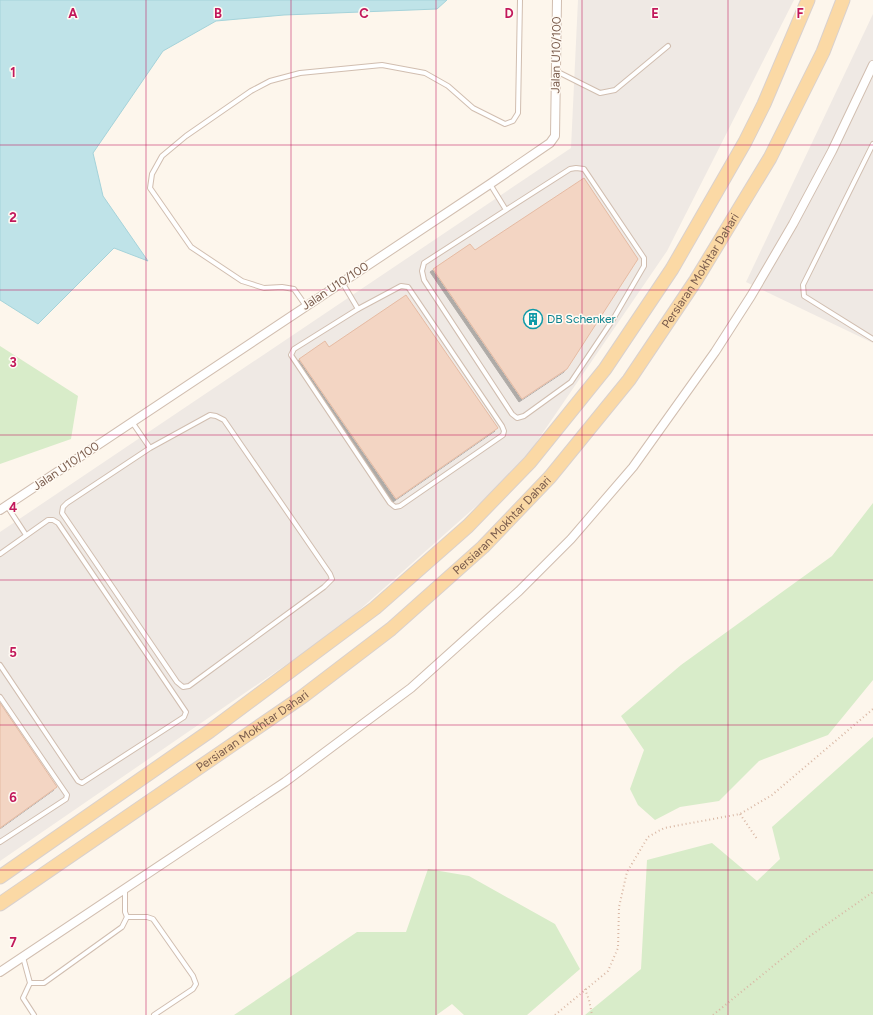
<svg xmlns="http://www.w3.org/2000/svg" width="873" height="1015" font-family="Figtree,sans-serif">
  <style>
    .industrial { fill: #efe9e4 }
    .green { fill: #d8ecc9 }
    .water { fill: #bfe3e8; stroke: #a5d3da }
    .building { fill: #f3d5c3; stroke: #e6bba3; filter: url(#shadow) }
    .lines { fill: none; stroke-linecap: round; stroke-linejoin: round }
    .lane-casing { stroke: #d1beb0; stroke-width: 6 }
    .street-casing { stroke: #d1beb0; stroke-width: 10 }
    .primary-casing { stroke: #dad1cd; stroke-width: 15 }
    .path { stroke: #d9b8a5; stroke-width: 2; stroke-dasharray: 1 3; stroke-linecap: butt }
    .lane { stroke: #fff; stroke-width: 4 }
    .street { stroke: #fff; stroke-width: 8 }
    .primary { stroke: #fbd9a5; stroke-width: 13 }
    .grid { fill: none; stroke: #c2185b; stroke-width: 1; stroke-opacity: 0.55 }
    .labels { text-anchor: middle; stroke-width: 3; stroke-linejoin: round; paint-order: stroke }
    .street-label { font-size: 12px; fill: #7a5c4d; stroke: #fffaf3 }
    .culture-label { font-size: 12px; fill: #0d838f; stroke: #fffaf3; text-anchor: start }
    .grid-label { font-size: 13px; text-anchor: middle; font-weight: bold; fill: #c2185b; stroke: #fffaf3; stroke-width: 3; stroke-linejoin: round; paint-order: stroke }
  </style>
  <defs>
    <filter id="shadow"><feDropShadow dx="-3" dy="3" stdDeviation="0" flood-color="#0004"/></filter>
  </defs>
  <rect width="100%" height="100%" fill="#fdf6ec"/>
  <!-- industrial -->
  <g class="industrial">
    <polygon points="578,0 794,0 667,251 518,469 338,629 0,861 0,532 571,148"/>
    <polygon points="873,14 873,343 746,282"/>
  </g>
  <!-- green -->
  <g class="green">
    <polygon points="0,346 78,396 71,439 0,464"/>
    <polygon points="873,503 873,680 828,735 759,761 719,801 680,807 655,820 638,805 630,789 644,750 621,716 681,665 832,556"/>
    <polygon points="873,737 873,1015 585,1015 641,969 647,860 712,843 757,881 780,859 772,827"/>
    <polygon points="428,869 469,876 555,924 580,969 527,1015 464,1015 452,1004 438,1014 437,1015 234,1015 357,932 406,932"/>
  </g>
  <!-- water -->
  <polygon class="water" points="0,0 447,0 437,9 284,15 216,21 163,51 93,153 103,196 148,261 114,248 38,324 0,300"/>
  <!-- building -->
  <g class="building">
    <polygon points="584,178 638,259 567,369 522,399 433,269 470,244 475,250"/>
    <polygon points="406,295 498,428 396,499 299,359 325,341 329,347"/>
    <polygon points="0,703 57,787 0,828"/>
  </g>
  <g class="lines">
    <!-- lane casing -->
    <g class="lane-casing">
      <g id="lane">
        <polyline points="556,71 600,93 615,90 668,46"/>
        <polyline points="873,144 803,285 804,296 873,339"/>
        <polyline points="490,184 506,210 570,169 576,168 584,169 644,258 644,266 612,321 571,382 524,416 517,418 512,414 424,280 422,271 424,263 506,210"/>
        <polyline points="342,282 358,309"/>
        <polygon points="401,286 408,287 502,426 504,431 503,435 400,506 395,507 390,503 291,355 294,349 358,309"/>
        <polyline points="306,306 294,289 282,287 264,288 242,281 191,247 150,188 152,174 162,156 186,136 251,91 270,81 300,73 382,65 425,73 448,86 473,108 505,124 513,121 518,113 520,0"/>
        <polyline points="132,422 150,448 210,415 216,416 224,420 330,574 332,579 324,587 189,686 183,687 177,682 62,513 63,507 67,503 150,448"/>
        <polyline points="7,506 26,535"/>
        <polyline points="0,554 48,520 53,520 58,523 186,712 184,717 82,783 78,781 0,665"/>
        <polyline points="0,697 67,795 66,799 0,842"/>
        <polyline points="125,888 125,912 127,917 147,917 153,919 193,976 196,984 193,989 154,1015"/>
        <polyline points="23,957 30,983 23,998 34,1015"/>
        <polyline points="30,983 44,983 122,927 127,917"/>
      </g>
    </g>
    <!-- street casing -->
    <g class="street-casing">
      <g id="street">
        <polyline points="0,510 490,184 550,143 555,136 557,0"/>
        <polyline points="0,972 285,782 411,688 519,591 571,539 633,467 715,352 751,296 793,224 832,151 873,65"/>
      </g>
    </g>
    <!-- primary casing -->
    <g class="primary-casing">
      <g id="primary">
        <polyline points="0,877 210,731 375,608 468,526 530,462 605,369 672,269 745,142 764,104 808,0"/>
        <path id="s1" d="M0,904L302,697L391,629L483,547L550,477L629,380L696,280L770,158L823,52L843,0"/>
      </g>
    </g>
    <!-- path -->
    <g class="path">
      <polyline points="740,814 757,839"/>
      <polyline points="585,989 589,1000 592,1015"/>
      <polyline points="555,1015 608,971 618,948 619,907 627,872 648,837 664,828 740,814 772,795 873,709"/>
      <polyline points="713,1015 810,936 873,892"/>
    </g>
    <!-- lane -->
    <use href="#lane" class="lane"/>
    <!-- street -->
    <use href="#street" class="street"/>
    <!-- primary -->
    <use href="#primary" class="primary"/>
  </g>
  <!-- grid -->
  <path class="grid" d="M146,0V1015M291,0V1015M436,0V1015M582,0V1015M728,0V1015M0,145H873M0,290H873M0,435H873M0,580H873M0,725H873M0,870H873"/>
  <!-- icons -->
  <defs>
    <g id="building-ring" transform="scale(1)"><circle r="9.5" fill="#fffaf3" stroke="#0f9aa8" stroke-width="1.5"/><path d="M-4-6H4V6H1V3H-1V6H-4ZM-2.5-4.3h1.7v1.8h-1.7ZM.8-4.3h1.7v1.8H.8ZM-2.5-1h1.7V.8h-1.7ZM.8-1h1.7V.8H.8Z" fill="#0f9aa8"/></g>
  </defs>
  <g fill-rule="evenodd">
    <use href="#building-ring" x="533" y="319"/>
  </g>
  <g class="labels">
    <!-- street labels -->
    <g class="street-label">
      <text transform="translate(556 55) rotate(-89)" y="4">Jalan U10/100</text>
      <text dy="4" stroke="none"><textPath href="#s1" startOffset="954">Persiaran Mokhtar Dahari</textPath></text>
      <text transform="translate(335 286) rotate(-33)" y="4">Jalan U10/100</text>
      <text transform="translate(66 466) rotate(-34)" y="4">Jalan U10/100</text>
      <text dy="4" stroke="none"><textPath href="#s1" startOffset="630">Persiaran Mokhtar Dahari</textPath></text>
      <text dy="4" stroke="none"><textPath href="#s1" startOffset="306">Persiaran Mokhtar Dahari</textPath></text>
    </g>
    <!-- culture labels -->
    <g class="culture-label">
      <text x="547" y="323">DB Schenker</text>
    </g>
  </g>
  <g class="grid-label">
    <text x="73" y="18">A</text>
    <text x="218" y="18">B</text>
    <text x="364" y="18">C</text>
    <text x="509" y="18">D</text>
    <text x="655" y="18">E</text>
    <text x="800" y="18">F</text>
    <text x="13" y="77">1</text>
    <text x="13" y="222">2</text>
    <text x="13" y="367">3</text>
    <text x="13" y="512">4</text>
    <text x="13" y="657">5</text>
    <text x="13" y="802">6</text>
    <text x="13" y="947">7</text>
  </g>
</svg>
